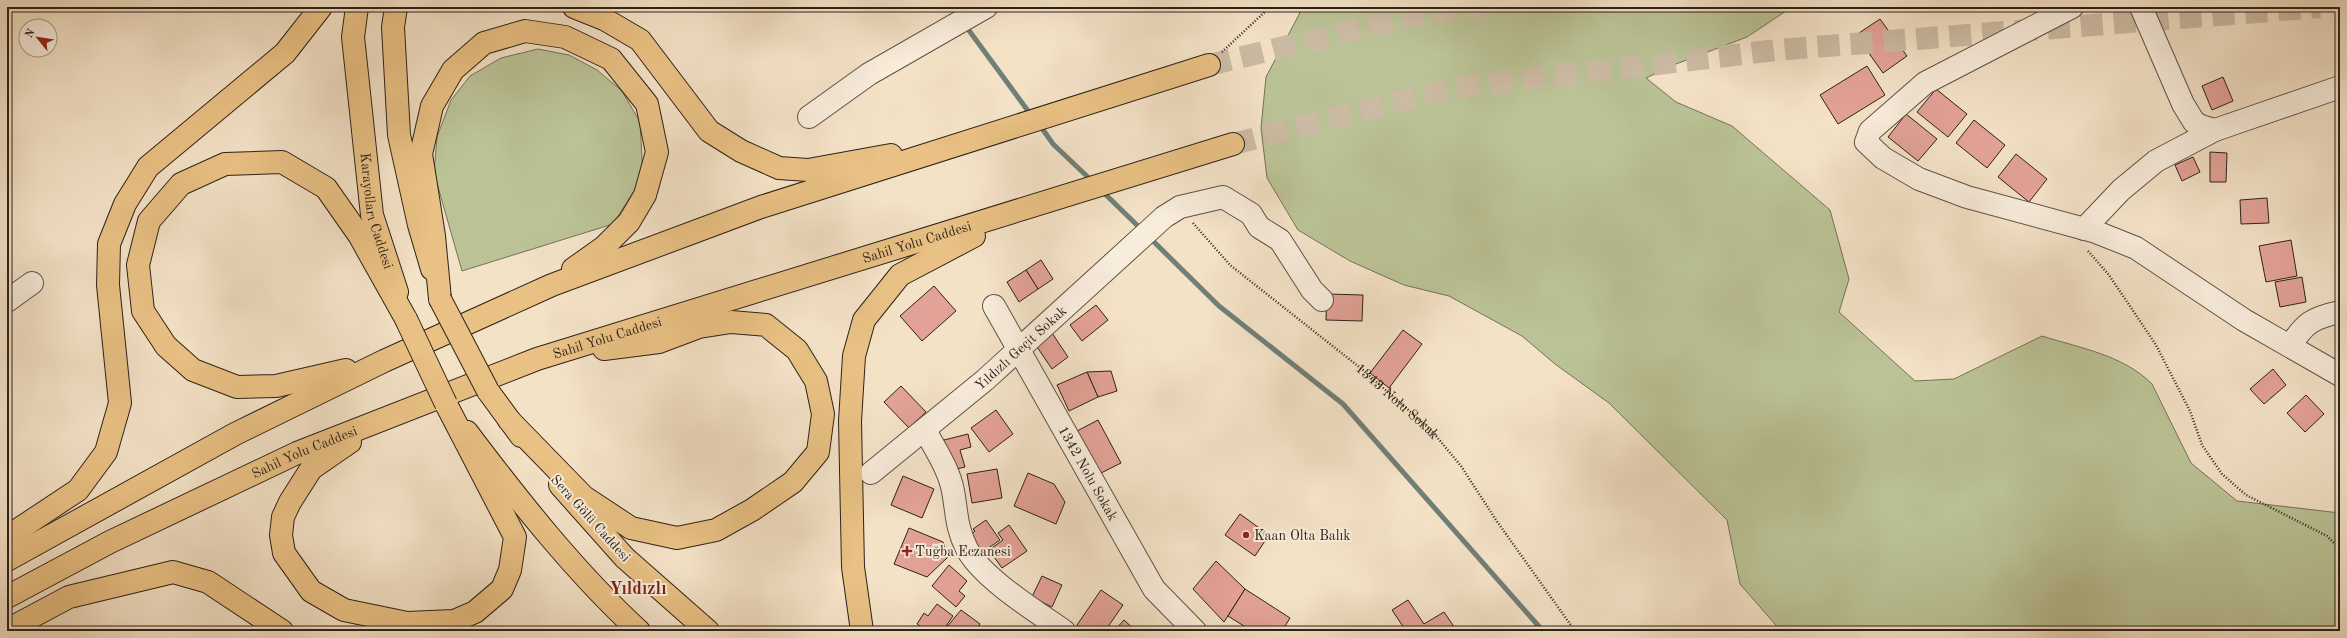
<svg xmlns="http://www.w3.org/2000/svg" width="2347" height="638" font-family="'Old Standard TT',serif">
  <style>
    .green { fill: #bbc396; stroke: #747258 }
    .lines { fill: none; stroke-linecap: round; stroke-linejoin: round }
    .stream { stroke: #707f77; stroke-width: 5 }
    .building { fill: #e3a297; stroke: #2d211a }
    .highway-tunnel { stroke: #ccbba4; stroke-width: 22; stroke-dasharray: 22 11; stroke-linecap: butt }
    .minor-casing { stroke: #5f5145; stroke-width: 24 }
    .major-casing { stroke: #2d211a; stroke-width: 24 }
    .highway-casing { stroke: #2d211a; stroke-width: 24 }
    .path { stroke: #2d211a; stroke-width: 2.5; stroke-dasharray: 1 2; stroke-linecap: butt }
    .minor { stroke: #f8ecdb; stroke-width: 22 }
    .major { stroke: #eac184; stroke-width: 22 }
    .highway { stroke: #eac184; stroke-width: 22 }
    .major-bridge-casing { stroke: #2d211a; stroke-width: 24; stroke-linecap: butt }
    .major-bridge { stroke: #eac184; stroke-width: 22 }
    .poi-dot { fill: #8f2418; stroke: #f8ecdb; stroke-width: 1.5 }
    .labels { text-anchor: middle; stroke-width: 4; stroke-linejoin: round; paint-order: stroke }
    .street-label { font-size: 14px; fill: #2d211a; stroke: #f8ecdb }
    .poi-label { font-size: 14px; fill: #2d211a; stroke: #f8ecdb; text-anchor: start }
    .district-label { font-size: 18px; font-weight: bold; fill: #7a1f14; stroke: #f8ecdb }
  </style>
  <rect width="100%" height="100%" fill="#f4e2c7"/>
  <filter id="stains"><feTurbulence type="fractalNoise" baseFrequency=".005" numOctaves="4"/><feColorMatrix values="0 0 0 0 .2 0 0 0 0 .09 0 0 0 0 .02 0 0 0 .5 -.17"/></filter>
  <radialGradient id="worn" r=".72"><stop offset=".6" stop-color="#630" stop-opacity="0"/><stop offset="1" stop-color="#630" stop-opacity=".3"/></radialGradient>
  <!-- green -->
  <g class="green">
    <path d="M1303,7H1792L1747,37L1676,64L1646,78L1676,102L1732,126L1830,210L1849,279L1839,312L1915,381L1954,379L2042,336C2080,348 2123,355 2152,384L2191,463L2237,501L2340,513V631H1781L1740,584L1727,520L1609,403L1555,364L1522,336L1449,296L1404,285L1350,261L1298,230L1267,178L1261,128L1266,77Z"/>
    <polygon points="538,49 569,55 597,70 622,91 640,122 643,177 613,224 462,271 434,173 437,137 451,100 470,76 501,58"/>
  </g>
  <g class="lines">
    <!-- stream -->
    <g class="stream">
      <polyline points="951,7 959,17"/>
      <polyline points="965,25 1031,115"/>
      <polyline points="1039,124 1053,144 1092,181"/>
      <polyline points="1102,191 1142,230"/>
      <polyline points="1149,237 1219,306 1343,404 1543,631"/>
    </g>
  </g>
  <!-- building -->
  <g class="building">
    <polygon points="1880,19 1907,56 1883,73 1856,35"/>
    <polygon points="1867,66 1885,95 1838,124 1820,95"/>
    <polygon points="2223,77 2233,101 2212,110 2202,86"/>
    <polygon points="1936,89 1967,114 1948,137 1917,112"/>
    <polygon points="1906,114 1937,139 1918,161 1888,137"/>
    <polygon points="1974,120 2005,145 1987,168 1956,143"/>
    <polygon points="2210,152 2227,153 2226,182 2210,182"/>
    <polygon points="2016,154 2047,179 2029,202 1998,177"/>
    <polygon points="2193,157 2200,172 2182,181 2175,165"/>
    <polygon points="2267,198 2269,223 2241,224 2240,200"/>
    <polygon points="2291,240 2297,276 2266,282 2259,246"/>
    <polygon points="1041,260 1053,279 1038,289 1026,270"/>
    <polygon points="1026,270 1038,289 1019,302 1007,282"/>
    <polygon points="2302,277 2306,302 2280,307 2275,282"/>
    <polygon points="934,286 956,311 922,341 900,316"/>
    <polygon points="1327,294 1363,295 1362,321 1326,320"/>
    <polygon points="1096,305 1108,320 1082,341 1070,325"/>
    <polygon points="1050,330 1068,357 1052,369 1033,341"/>
    <polygon points="1403,330 1422,344 1389,388 1370,373"/>
    <polygon points="2273,369 2286,385 2264,404 2250,389"/>
    <polygon points="1111,371 1117,391 1098,397 1087,372"/>
    <polygon points="1087,372 1098,397 1069,411 1057,385"/>
    <polygon points="901,386 926,412 909,428 884,402"/>
    <polygon points="2306,395 2324,414 2305,432 2287,413"/>
    <polygon points="996,410 1013,434 989,452 971,428"/>
    <polygon points="1098,420 1121,463 1099,474 1077,431"/>
    <polygon points="968,434 971,447 960,450 965,467 948,471 940,441"/>
    <polygon points="997,469 1002,498 972,503 967,474"/>
    <polygon points="1028,473 1054,484 1065,502 1056,524 1014,506"/>
    <polygon points="903,476 934,489 922,518 891,505"/>
    <polygon points="1240,514 1269,535 1255,556 1225,535"/>
    <polygon points="986,520 1000,540 980,554 968,537 975,531 973,529"/>
    <polygon points="1009,525 1027,551 1002,568 989,550 1003,540 998,533"/>
    <polygon points="909,528 943,542 948,557 927,577 894,564"/>
    <polygon points="1216,561 1245,589 1224,622 1193,589"/>
    <polygon points="949,565 967,581 959,591 965,596 956,607 932,586"/>
    <polygon points="1042,576 1062,585 1052,607 1032,597"/>
    <polygon points="1245,589 1290,618 1282,631 1252,631 1228,616"/>
    <polygon points="1101,590 1123,605 1105,631 1085,631 1077,625"/>
    <polygon points="1408,600 1424,624 1444,612 1457,631 1406,631 1392,610"/>
    <polygon points="937,604 953,616 944,629 947,631 927,631 917,624 924,613 928,616"/>
    <polygon points="961,610 980,624 975,631 950,631 946,628"/>
    <polygon points="1124,620 1136,631 1114,631"/>
  </g>
  <g class="lines">
    <!-- highway-tunnel -->
    <g class="highway-tunnel">
      <polyline points="1209,65 1430,12 1484,7"/>
      <polyline points="1233,144 1453,88 1777,50 2320,7"/>
    </g>
    <!-- minor casing -->
    <g class="minor-casing">
      <g id="minor">
        <polyline points="2072,7 1925,83 1870,131 1866,142 1883,158 1919,179 1967,197 2096,232 2136,248 2244,320 2340,375"/>
        <polyline points="2141,7 2183,104 2194,122 2201,126 2215,130 2340,87"/>
        <polyline points="809,117 869,74 986,7"/>
        <polyline points="2084,229 2121,190 2156,161 2215,130"/>
        <polyline points="7,301 32,283"/>
        <path id="s2" d="M994,306L1154,589L1195,631"/>
        <path d="M2290,346C2305,323 2312,318 2340,312"/>
        <path d="M925,430C935,449 949,469 953,491C957,512 956,528 967,549C982,578 1037,612 1064,631"/>
        <path id="s3" d="M871,473L985,380L1164,217L1180,207L1223,197L1251,214L1259,227L1280,240L1312,290L1322,300"/>
      </g>
    </g>
    <!-- major casing -->
    <g class="major-casing">
      <g id="major">
        <path id="s4" d="M357,7L353,37L372,215L397,292"/>
        <polyline points="396,7 393,27 399,135 419,225 432,269"/>
        <polyline points="488,391 521,436"/>
        <path d="M467,432C519,501 576,573 639,631"/>
        <polyline points="560,485 625,558 708,631"/>
      </g>
    </g>
    <!-- highway casing -->
    <g class="highway-casing">
      <g id="highway">
        <polyline points="574,7 604,19 640,40 709,131 741,151 779,168 808,170 891,155"/>
        <polyline points="440,299 434,236 421,154 432,106 453,70 484,43 525,31 565,37 611,59 647,104 657,152 645,195 629,222 604,247 573,269"/>
        <polyline points="346,370 276,386 237,387 193,370 166,346 143,311 138,265 149,221 181,184 225,164 282,162 326,188 359,235 406,319"/>
        <polyline points="509,420 584,497 631,528 677,538 716,530 752,510 793,482 818,452 823,414 816,381 797,350 766,325 731,322 699,327 659,342 604,349"/>
        <polyline points="350,442 311,469 290,502 283,517 281,535 284,553 311,591 344,610 407,623 454,621 475,612 502,589 510,570 515,537 446,404"/>
        <polyline points="7,537 78,490 106,452 120,403 108,285 109,244 125,204 148,167 285,53 321,7"/>
        <polyline points="7,560 235,434 384,361 552,285 761,207 1209,65"/>
        <path id="s5" d="M7,597L110,542L297,453L537,359L1233,144"/>
        <polyline points="7,630 69,597 173,572 208,582 282,631"/>
        <polyline points="862,631 853,567 850,421 854,356 864,320 900,275 974,236"/>
      </g>
    </g>
    <!-- path -->
    <g class="path">
      <polyline points="1222,52 1270,7"/>
      <path id="s1" d="M1193,223L1230,265L1363,370L1431,430L1461,466L1496,520L1575,631"/>
      <polyline points="2088,251 2109,275 2156,345 2190,411 2202,445 2222,474 2246,495 2327,536 2340,549"/>
    </g>
    <!-- minor -->
    <use href="#minor" class="minor"/>
    <!-- major -->
    <use href="#major" class="major"/>
    <!-- highway -->
    <use href="#highway" class="highway"/>
    <!-- major-bridge casing -->
    <g class="major-bridge-casing">
      <g id="major-bridge">
        <polyline points="440,299 488,391"/>
        <polyline points="406,319 446,404"/>
      </g>
    </g>
    <!-- major-bridge -->
    <use href="#major-bridge" class="major-bridge"/>
  </g>
  <!-- markers -->
  <g class="poi-dot">
    <circle cx="1246" cy="535" r="4"/>
    <path d="M905 545h4v4h4v4h-4v4h-4v-4h-4v-4h4z"/>
  </g>
  <g class="labels">
    <!-- street labels -->
    <g class="street-label">
      <text dy="5" stroke="none"><textPath href="#s4" startOffset="206">Karayolları Caddesi</textPath></text>
      <text dy="5" stroke="none"><textPath href="#s5" startOffset="979">Sahil Yolu Caddesi</textPath></text>
      <text dy="5" stroke="none"><textPath href="#s5" startOffset="655">Sahil Yolu Caddesi</textPath></text>
      <text dy="5" stroke="none"><textPath href="#s3" startOffset="195">Yıldızlı Geçit Sokak</textPath></text>
      <text dy="5" stroke="none"><textPath href="#s1" startOffset="272">1343 Nolu Sokak</textPath></text>
      <text dy="5" stroke="none"><textPath href="#s5" startOffset="331">Sahil Yolu Caddesi</textPath></text>
      <text dy="5" stroke="none"><textPath href="#s2" startOffset="192">1342 Nolu Sokak</textPath></text>
      <text transform="translate(591 518) rotate(48)" y="5">Sera Gölü Caddesi</text>
    </g>
    <!-- poi labels -->
    <g class="poi-label">
      <text x="1254" y="540">Kaan Olta Balık</text>
      <text x="915" y="556">Tuğba Eczanesi</text>
    </g>
    <!-- district labels -->
    <g class="district-label">
      <text x="638" y="594">Yıldızlı</text>
    </g>
  </g>
  <!-- margin -->
  <rect width="2347" height="638" fill="none" stroke="#f4e2c7" stroke-width="24"/>
  <rect x="8" y="8" width="2331" height="622" fill="none" stroke="#2d211a" stroke-width="2"/>
  <rect x="12" y="12" width="2323" height="614" fill="none" stroke="#2d211a"/>
  <!-- north arrow -->
  <g transform="translate(38 38) rotate(300)"><circle r="19" fill="#f8ecdb" stroke="#a79b8e"/>
  <path d="M0-3L7 15L0 10L-7 15Z" fill="#8f2418"/>
  <text y="-6" font-size="11" font-weight="bold" text-anchor="middle" fill="#2d211a">N</text>
  </g>
  <rect width="100%" height="100%" filter="url(#stains)"/>
  <rect width="100%" height="100%" fill="url(#worn)"/>
</svg>
